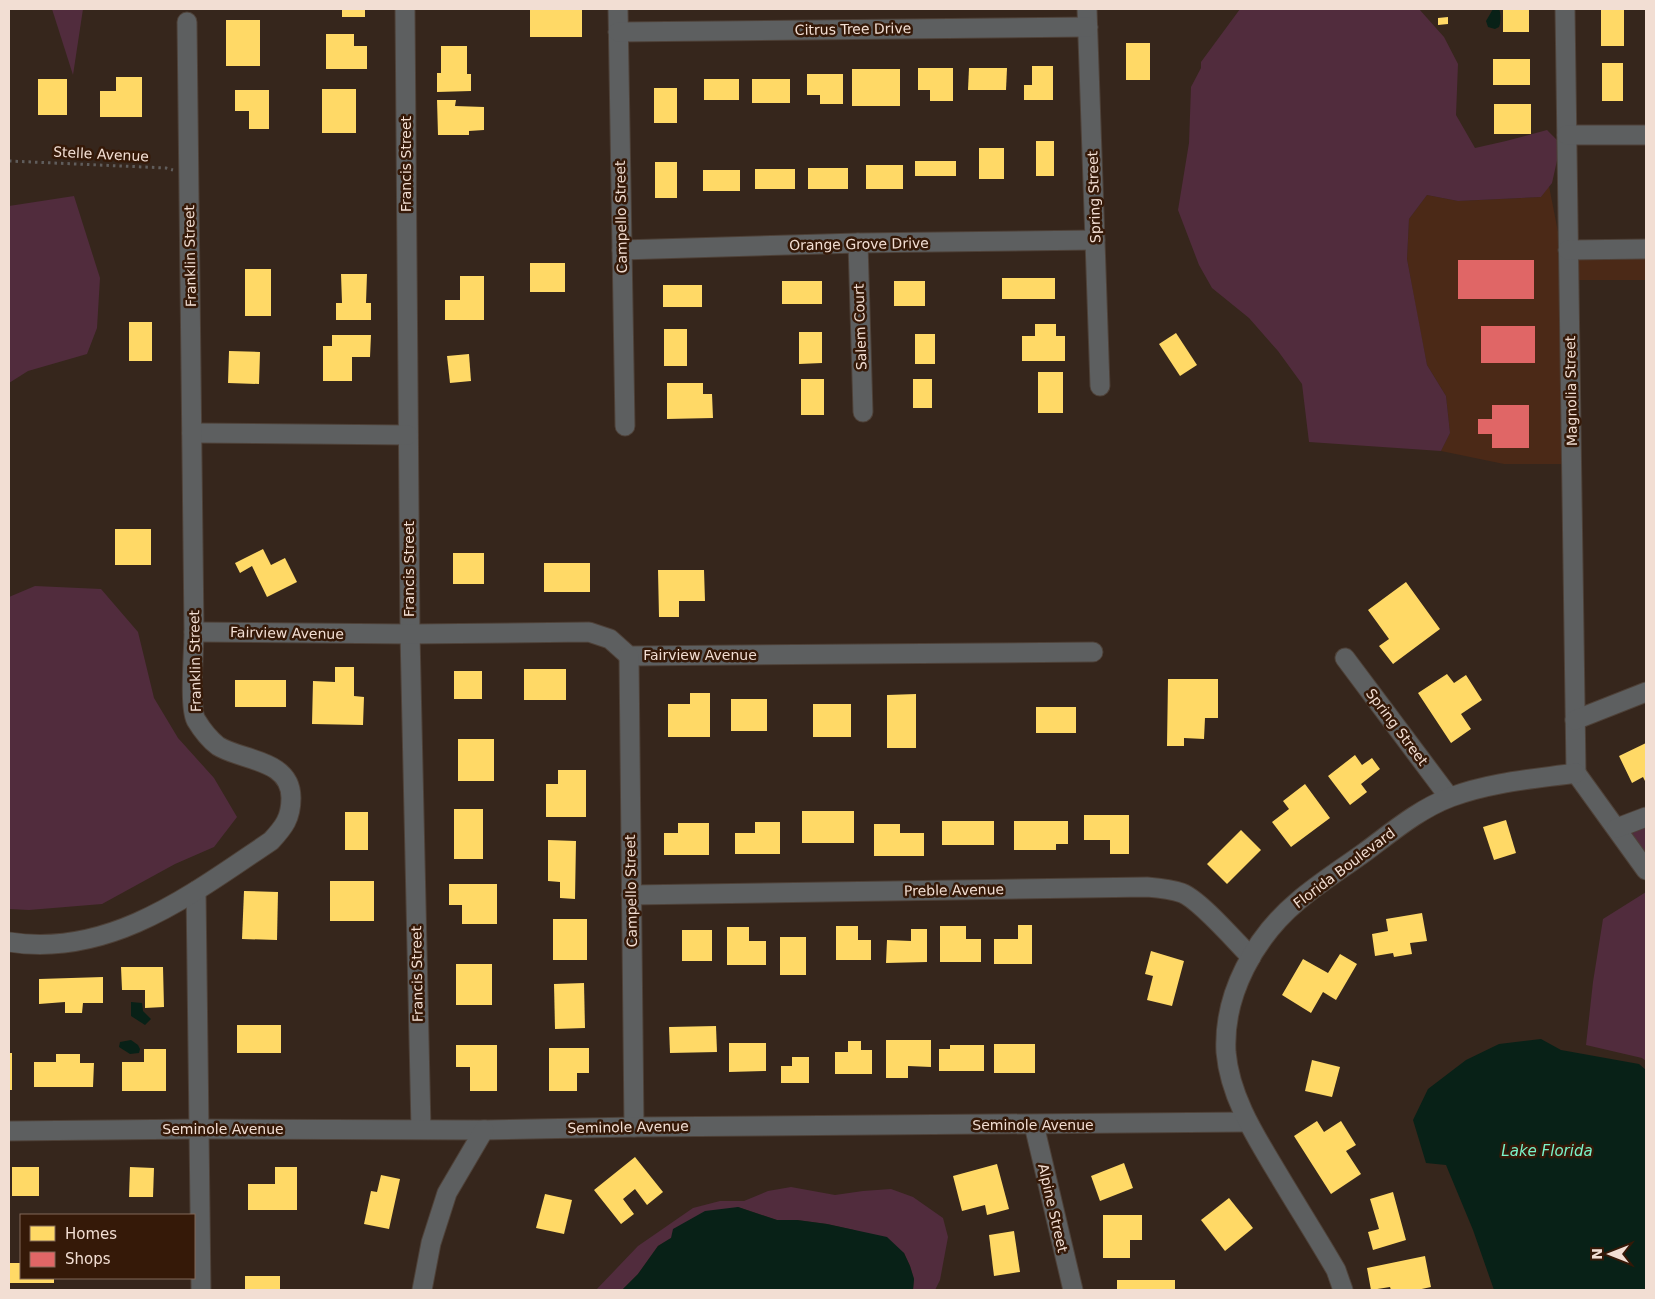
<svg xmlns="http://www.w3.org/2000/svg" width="1655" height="1299" font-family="'DejaVu Sans',sans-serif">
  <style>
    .built { fill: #4b2917 }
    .green { fill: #512c3d }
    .water { fill: #082117 }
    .homes { fill: #ffd966 }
    .shops { fill: #e06666 }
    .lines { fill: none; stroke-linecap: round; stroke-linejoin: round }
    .minor-casing { stroke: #4e4138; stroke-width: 21 }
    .path { stroke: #605d5c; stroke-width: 3; stroke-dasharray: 2.5 4; stroke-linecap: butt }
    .minor { stroke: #5d5f60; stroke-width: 19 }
    .labels { text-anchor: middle; stroke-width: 5; stroke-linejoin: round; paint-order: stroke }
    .street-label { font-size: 14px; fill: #f2ded3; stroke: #351908 }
    .water-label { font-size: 15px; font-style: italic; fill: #7af4ca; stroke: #351908 }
  </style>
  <rect width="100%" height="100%" fill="#36261c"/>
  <!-- built -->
  <g class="built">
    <polygon points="1549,186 1559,237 1562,464 1504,464 1441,451 1450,433 1446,396 1427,365 1419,325 1407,259 1409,219 1427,195 1458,201 1541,197"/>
    <polygon points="1646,257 1646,280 1578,280 1578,258"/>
  </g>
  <!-- green -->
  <g class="green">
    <polygon points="52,9 83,9 73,75"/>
    <polygon points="1240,9 1419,9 1444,37 1458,64 1456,115 1475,148 1506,141 1547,130 1558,141 1558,156 1552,183 1541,197 1458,201 1427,195 1409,219 1407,259 1427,365 1446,396 1450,433 1441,451 1309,442 1302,384 1278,351 1249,318 1212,288 1199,265 1178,210 1189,143 1191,87 1201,68 1201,62"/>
    <polygon points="74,196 100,278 97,328 87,354 28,371 9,383 9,206"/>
    <polygon points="35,586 101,589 138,632 154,698 178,738 214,778 237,817 214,847 175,864 102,904 29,910 9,909 9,597"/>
    <polygon points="1646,826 1646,855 1630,832"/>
    <polygon points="1646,892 1646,1061 1642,1058 1586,1045 1593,982 1603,919"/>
    <polygon points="791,1187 835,1195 863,1191 891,1189 913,1197 943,1218 948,1237 940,1280 935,1290 913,1290 914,1279 910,1266 904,1253 854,1230 827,1224 797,1220 777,1220 738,1207 671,1238 658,1246 638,1274 622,1290 596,1290 638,1246 693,1208 720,1201 744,1201 768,1191"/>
  </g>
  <!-- water -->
  <g class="water">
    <path d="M1493,9H1499C1501,13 1501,22 1499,27L1495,29L1488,27L1486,21Z"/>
    <polygon points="131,1002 142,1003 143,1011 151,1019 145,1025 131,1016"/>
    <polygon points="1541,1039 1561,1050 1639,1064 1646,1070 1646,1290 1494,1290 1473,1230 1446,1165 1426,1163 1413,1120 1428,1089 1466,1060 1499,1044"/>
    <polygon points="131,1040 138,1045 140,1049 139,1053 130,1054 119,1047 120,1042"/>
    <polygon points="738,1207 777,1220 797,1220 827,1224 887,1237 904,1253 910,1266 914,1279 913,1290 622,1290 638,1274 658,1246 671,1238 673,1229 705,1211"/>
  </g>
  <!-- homes -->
  <g class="homes">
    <rect x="342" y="9" width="23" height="8"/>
    <rect x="530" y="9" width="52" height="28"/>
    <rect x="1503" y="9" width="26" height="23"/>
    <rect x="1601" y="9" width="23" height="37"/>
    <polygon points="1448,17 1448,24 1438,25 1438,18"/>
    <rect x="226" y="20" width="34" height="46"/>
    <polygon points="326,34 354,34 354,46 367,46 367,69 326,69"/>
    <rect x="1126" y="43" width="24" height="37"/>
    <polygon points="441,46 467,46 467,74 471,74 471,91 437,92 437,73 441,73"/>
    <rect x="1493" y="59" width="37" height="26"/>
    <rect x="1602" y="63" width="21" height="38"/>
    <polygon points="1032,66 1053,66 1053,100 1024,100 1024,85 1032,85"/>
    <polygon points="918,68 953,68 953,101 930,101 930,90 918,90"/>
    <polygon points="969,68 1007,68 1006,90 968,90"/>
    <rect x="852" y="69" width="48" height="37"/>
    <polygon points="807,74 843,74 843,104 820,104 820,95 807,95"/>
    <polygon points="116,77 142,77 142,117 100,117 100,91 116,91"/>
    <rect x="38" y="79" width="29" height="36"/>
    <rect x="704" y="79" width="35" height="21"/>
    <rect x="752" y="79" width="38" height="24"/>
    <rect x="654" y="88" width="23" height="35"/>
    <rect x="322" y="89" width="34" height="44"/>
    <polygon points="235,90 269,90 269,129 249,129 249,111 235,111"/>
    <polygon points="437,100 456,100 455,106 484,107 484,130 469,131 469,135 438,135"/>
    <rect x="1494" y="104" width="37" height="30"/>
    <rect x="1036" y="141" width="18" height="35"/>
    <rect x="979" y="148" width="25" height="31"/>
    <rect x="915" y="161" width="41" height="15"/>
    <rect x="655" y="162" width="22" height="36"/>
    <rect x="866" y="165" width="37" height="24"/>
    <rect x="808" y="168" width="40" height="21"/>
    <rect x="755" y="169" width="40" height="20"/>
    <rect x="703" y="170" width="37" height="21"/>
    <rect x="530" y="263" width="35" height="29"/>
    <rect x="245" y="269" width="26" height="47"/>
    <polygon points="341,274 367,274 366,303 371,303 371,320 336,320 336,303 342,303"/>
    <polygon points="460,276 484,276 484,320 445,320 445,300 460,300"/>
    <rect x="1002" y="278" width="53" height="21"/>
    <rect x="782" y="281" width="40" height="23"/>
    <rect x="894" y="281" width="31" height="25"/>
    <rect x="663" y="285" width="39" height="22"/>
    <rect x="129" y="322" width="23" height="39"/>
    <polygon points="1035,324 1056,324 1056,336 1065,336 1065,361 1022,361 1022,336 1035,336"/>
    <rect x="664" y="329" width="23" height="37"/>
    <polygon points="799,332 822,332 822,363 799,364"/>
    <polygon points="1176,333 1197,365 1180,376 1159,344"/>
    <rect x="915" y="334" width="20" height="30"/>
    <polygon points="332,335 371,335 370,357 352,357 352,381 323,381 323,346 332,346"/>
    <polygon points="229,351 260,352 259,384 228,383"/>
    <polygon points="469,354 471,381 450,383 447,356"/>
    <rect x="1038" y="372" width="25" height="41"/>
    <rect x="801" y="379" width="23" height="36"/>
    <rect x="913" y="379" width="19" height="29"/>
    <polygon points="667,383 703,383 703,394 712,394 713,418 667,419"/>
    <rect x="115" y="529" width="36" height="36"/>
    <polygon points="263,549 271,565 285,558 297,582 267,597 252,566 240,573 235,563"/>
    <rect x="453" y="553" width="31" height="31"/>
    <rect x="544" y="563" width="46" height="29"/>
    <polygon points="658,570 704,570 705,601 679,601 679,617 659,617"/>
    <polygon points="1406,582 1440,629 1393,664 1379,646 1389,639 1368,610"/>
    <polygon points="335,667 354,667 354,696 364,697 363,725 312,724 313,681 335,682"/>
    <rect x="524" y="669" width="42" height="31"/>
    <rect x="454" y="671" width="28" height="28"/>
    <polygon points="1447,674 1454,683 1466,675 1482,700 1461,714 1471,729 1451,743 1418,693"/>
    <polygon points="1168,679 1218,679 1218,718 1205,718 1204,739 1184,738 1184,746 1167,746"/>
    <rect x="235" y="680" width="51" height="27"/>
    <polygon points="690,693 710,693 710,737 668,737 668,704 690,704"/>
    <polygon points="916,694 916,748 887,748 887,695"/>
    <rect x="731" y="699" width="36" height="32"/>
    <rect x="813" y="704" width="38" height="33"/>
    <rect x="1036" y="707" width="40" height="26"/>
    <rect x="458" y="739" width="36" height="42"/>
    <polygon points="1646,743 1646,780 1645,781 1643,777 1632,783 1619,756"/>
    <polygon points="1355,755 1362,765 1372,758 1380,769 1361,784 1367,792 1350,805 1328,776"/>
    <polygon points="558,770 586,770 586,817 546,817 546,784 558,784"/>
    <polygon points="1305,784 1330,818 1291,847 1272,822 1289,809 1283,801"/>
    <rect x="454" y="809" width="29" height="50"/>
    <rect x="802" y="811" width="52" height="32"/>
    <rect x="345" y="812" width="23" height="38"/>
    <polygon points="1084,815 1129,815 1129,854 1110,854 1110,840 1084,840"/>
    <polygon points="1506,820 1516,853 1494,860 1483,827"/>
    <rect x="942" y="821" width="52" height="24"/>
    <polygon points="1014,821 1068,821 1068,844 1056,844 1056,850 1014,850"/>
    <polygon points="755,822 780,822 780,854 735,854 735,833 755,833"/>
    <polygon points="678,823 709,823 709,855 664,855 664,833 678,833"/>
    <polygon points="874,824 900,824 900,833 924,833 924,856 874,856"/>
    <polygon points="1241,830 1261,850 1227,884 1207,864"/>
    <polygon points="548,840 576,841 575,899 560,898 560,882 548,881"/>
    <rect x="330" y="881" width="44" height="40"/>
    <polygon points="449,884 497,884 497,924 462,924 462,905 449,905"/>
    <polygon points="244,891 278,892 277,940 242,939"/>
    <polygon points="1422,913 1427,941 1410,943 1412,954 1394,957 1393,953 1375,956 1372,934 1388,931 1386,919"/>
    <rect x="553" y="919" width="34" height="41"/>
    <polygon points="1018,925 1032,925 1032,964 994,964 994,939 1018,939"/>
    <polygon points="836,926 858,926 858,940 871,940 871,960 836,960"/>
    <polygon points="940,926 966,926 966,939 981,939 981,962 940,962"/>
    <polygon points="727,927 749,927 749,941 766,941 766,965 727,965"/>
    <polygon points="911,929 927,929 927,962 886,963 887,940 911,941"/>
    <rect x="682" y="930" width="30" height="31"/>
    <rect x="780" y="937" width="26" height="38"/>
    <polygon points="1151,951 1184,961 1172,1006 1147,1000 1153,976 1145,974"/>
    <polygon points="1340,954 1357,964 1336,1000 1323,992 1311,1013 1282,995 1303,959 1328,973"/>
    <rect x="456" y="964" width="36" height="41"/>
    <polygon points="121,967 163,967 164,1007 145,1008 145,990 122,990"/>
    <polygon points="103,977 103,1003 83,1003 82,1013 65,1013 65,1002 39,1004 39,979"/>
    <polygon points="584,983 585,1028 555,1029 554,984"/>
    <rect x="237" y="1025" width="44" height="28"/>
    <polygon points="716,1026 717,1052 670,1053 669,1027"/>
    <polygon points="886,1040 931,1040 931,1067 908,1066 908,1078 886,1078"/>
    <polygon points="848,1041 861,1041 861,1050 872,1050 872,1074 835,1074 835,1052 848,1052"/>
    <polygon points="729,1043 766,1043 766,1071 729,1072"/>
    <rect x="994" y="1044" width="41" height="29"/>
    <polygon points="456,1045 497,1045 497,1091 470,1091 470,1067 456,1067"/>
    <polygon points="950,1045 984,1045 984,1071 939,1071 939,1049 950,1049"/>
    <polygon points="549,1048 589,1048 589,1073 577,1073 577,1091 549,1091"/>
    <polygon points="144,1049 166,1049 166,1091 122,1091 122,1062 144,1062"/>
    <rect x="9" y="1053" width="3" height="37"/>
    <polygon points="56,1054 80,1054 80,1063 94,1063 93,1087 34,1087 34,1062 56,1062"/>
    <polygon points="792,1057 809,1057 809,1083 781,1083 781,1066 792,1066"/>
    <polygon points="1312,1060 1340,1067 1332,1097 1305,1091"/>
    <polygon points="1317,1121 1324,1132 1341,1121 1356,1145 1346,1151 1361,1174 1331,1194 1294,1136"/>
    <polygon points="635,1157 663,1192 647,1205 635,1189 623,1199 634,1214 621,1224 594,1190"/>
    <polygon points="1124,1163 1133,1188 1100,1201 1091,1176"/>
    <polygon points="997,1164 1009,1209 987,1215 985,1205 962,1211 953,1176"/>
    <rect x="12" y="1167" width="27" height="29"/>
    <polygon points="130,1167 154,1168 153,1197 129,1197"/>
    <polygon points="275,1167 297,1167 297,1210 248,1210 248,1184 275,1184"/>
    <polygon points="381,1175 400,1179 389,1229 364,1224 371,1191 377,1192"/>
    <polygon points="1393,1192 1406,1240 1373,1250 1368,1232 1379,1229 1370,1199"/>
    <polygon points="545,1194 572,1200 564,1234 536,1228"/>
    <polygon points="1229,1198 1253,1228 1225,1251 1201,1220"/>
    <polygon points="1103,1215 1142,1215 1142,1240 1130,1240 1130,1258 1103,1258"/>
    <polygon points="1014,1231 1020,1272 994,1276 989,1235"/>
    <polygon points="1425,1256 1431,1287 1417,1290 1391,1290 1390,1287 1371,1290 1367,1268"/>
    <polygon points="9,1263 21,1263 21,1278 54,1278 54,1283 9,1283"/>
    <rect x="245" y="1276" width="35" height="14"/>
    <rect x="1117" y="1280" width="58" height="10"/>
  </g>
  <!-- shops -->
  <g class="shops">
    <rect x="1458" y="260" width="76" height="39"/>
    <rect x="1481" y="326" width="54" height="37"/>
    <polygon points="1492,405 1529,405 1529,448 1492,448 1492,434 1478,434 1478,419 1492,419"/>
  </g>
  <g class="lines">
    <!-- minor casing -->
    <g class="minor-casing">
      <g id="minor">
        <polyline points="405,9 410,634 421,1129"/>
        <polyline points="618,9 625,426"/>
        <polyline points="1087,9 1100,386"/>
        <polyline points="1565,9 1576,773"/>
        <polyline points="618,32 1088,27"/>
        <polyline points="1567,135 1646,135"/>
        <polyline points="858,243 863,412"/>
        <polyline points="622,250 858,243 1095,240"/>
        <polyline points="1568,250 1646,249"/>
        <polyline points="192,433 408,435"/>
        <polyline points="194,632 410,634 589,632 610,639 629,656 1093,652"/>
        <polyline points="629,656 634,1127"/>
        <polyline points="1345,658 1449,797"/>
        <polyline points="1575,720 1646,692"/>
        <polyline points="1576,773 1646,870"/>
        <polyline points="1617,828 1646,817"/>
        <polyline points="196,891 201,1290"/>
        <path d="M631,895L1147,887C1159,888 1171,889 1182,893C1200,900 1236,942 1251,957"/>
        <path d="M9,942C110,958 192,894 271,841C284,827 291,818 291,798C291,759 242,761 218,746C209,739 202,730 196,720C189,707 194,650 194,632L187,22"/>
        <polyline points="1034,1125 1073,1290"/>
        <polyline points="9,1131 200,1129 484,1130 634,1127 1247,1122"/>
        <polyline points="422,1290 431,1243 447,1193 484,1130"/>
        <path d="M1343,1290L1336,1270C1318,1239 1299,1209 1281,1179C1258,1140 1230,1099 1226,1052C1223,994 1255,937 1298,901C1319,883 1343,868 1365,852C1392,832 1419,809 1451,797C1491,782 1534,779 1576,773"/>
      </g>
    </g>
    <!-- path -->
    <polyline class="path" points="9,161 166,168 173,170"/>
    <!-- minor -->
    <use href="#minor" class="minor"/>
  </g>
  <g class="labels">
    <!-- street labels -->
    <g class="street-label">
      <text transform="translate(853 29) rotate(-1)" y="5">Citrus Tree Drive</text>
      <text transform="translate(101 154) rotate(3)" y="5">Stelle Avenue</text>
      <text transform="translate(406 164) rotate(-90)" y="5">Francis Street</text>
      <text transform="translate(1094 197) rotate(-92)" y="5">Spring Street</text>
      <text transform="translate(621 217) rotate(-91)" y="5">Campello Street</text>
      <text transform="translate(859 244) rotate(-1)" y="5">Orange Grove Drive</text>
      <text transform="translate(190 256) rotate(-91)" y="5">Franklin Street</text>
      <text transform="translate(860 327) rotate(-92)" y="5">Salem Court</text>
      <text transform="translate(1571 391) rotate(-91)" y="5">Magnolia Street</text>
      <text transform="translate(409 569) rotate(-90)" y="5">Francis Street</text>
      <text transform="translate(287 633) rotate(1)" y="5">Fairview Avenue</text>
      <text x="700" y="660">Fairview Avenue</text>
      <text transform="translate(195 661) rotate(-91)" y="5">Franklin Street</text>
      <text transform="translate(1397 727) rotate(53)" y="5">Spring Street</text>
      <text transform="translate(1344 868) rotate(-37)" y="5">Florida Boulevard</text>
      <text transform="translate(954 890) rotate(-1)" y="5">Preble Avenue</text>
      <text transform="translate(631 891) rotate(-91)" y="5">Campello Street</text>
      <text transform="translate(417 974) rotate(-91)" y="5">Francis Street</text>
      <text x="1033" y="1130">Seminole Avenue</text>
      <text transform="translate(628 1127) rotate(-1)" y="5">Seminole Avenue</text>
      <text x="223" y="1134">Seminole Avenue</text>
      <text transform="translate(1053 1208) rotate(77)" y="5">Alpine Street</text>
    </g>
    <!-- water labels -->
    <g class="water-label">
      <text x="1547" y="1156">Lake Florida</text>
    </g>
  </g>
  <!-- border -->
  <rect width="1655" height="1299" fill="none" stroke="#f2ded3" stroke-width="20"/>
  <!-- legend -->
  <rect x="20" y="1214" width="175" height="65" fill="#351908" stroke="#816859"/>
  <rect x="30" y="1226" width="25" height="15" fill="#ffd966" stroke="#816859"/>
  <text x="65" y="1239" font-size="15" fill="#f2ded3">Homes</text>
  <rect x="30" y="1252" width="25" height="15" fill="#e06666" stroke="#816859"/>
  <text x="65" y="1264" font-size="15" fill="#f2ded3">Shops</text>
  <!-- north arrow -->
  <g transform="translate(1610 1254) rotate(270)" stroke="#351908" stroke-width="4" paint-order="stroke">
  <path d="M0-4L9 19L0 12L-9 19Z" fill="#f2ded3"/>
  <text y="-8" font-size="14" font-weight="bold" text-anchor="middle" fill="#f2ded3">N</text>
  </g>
</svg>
